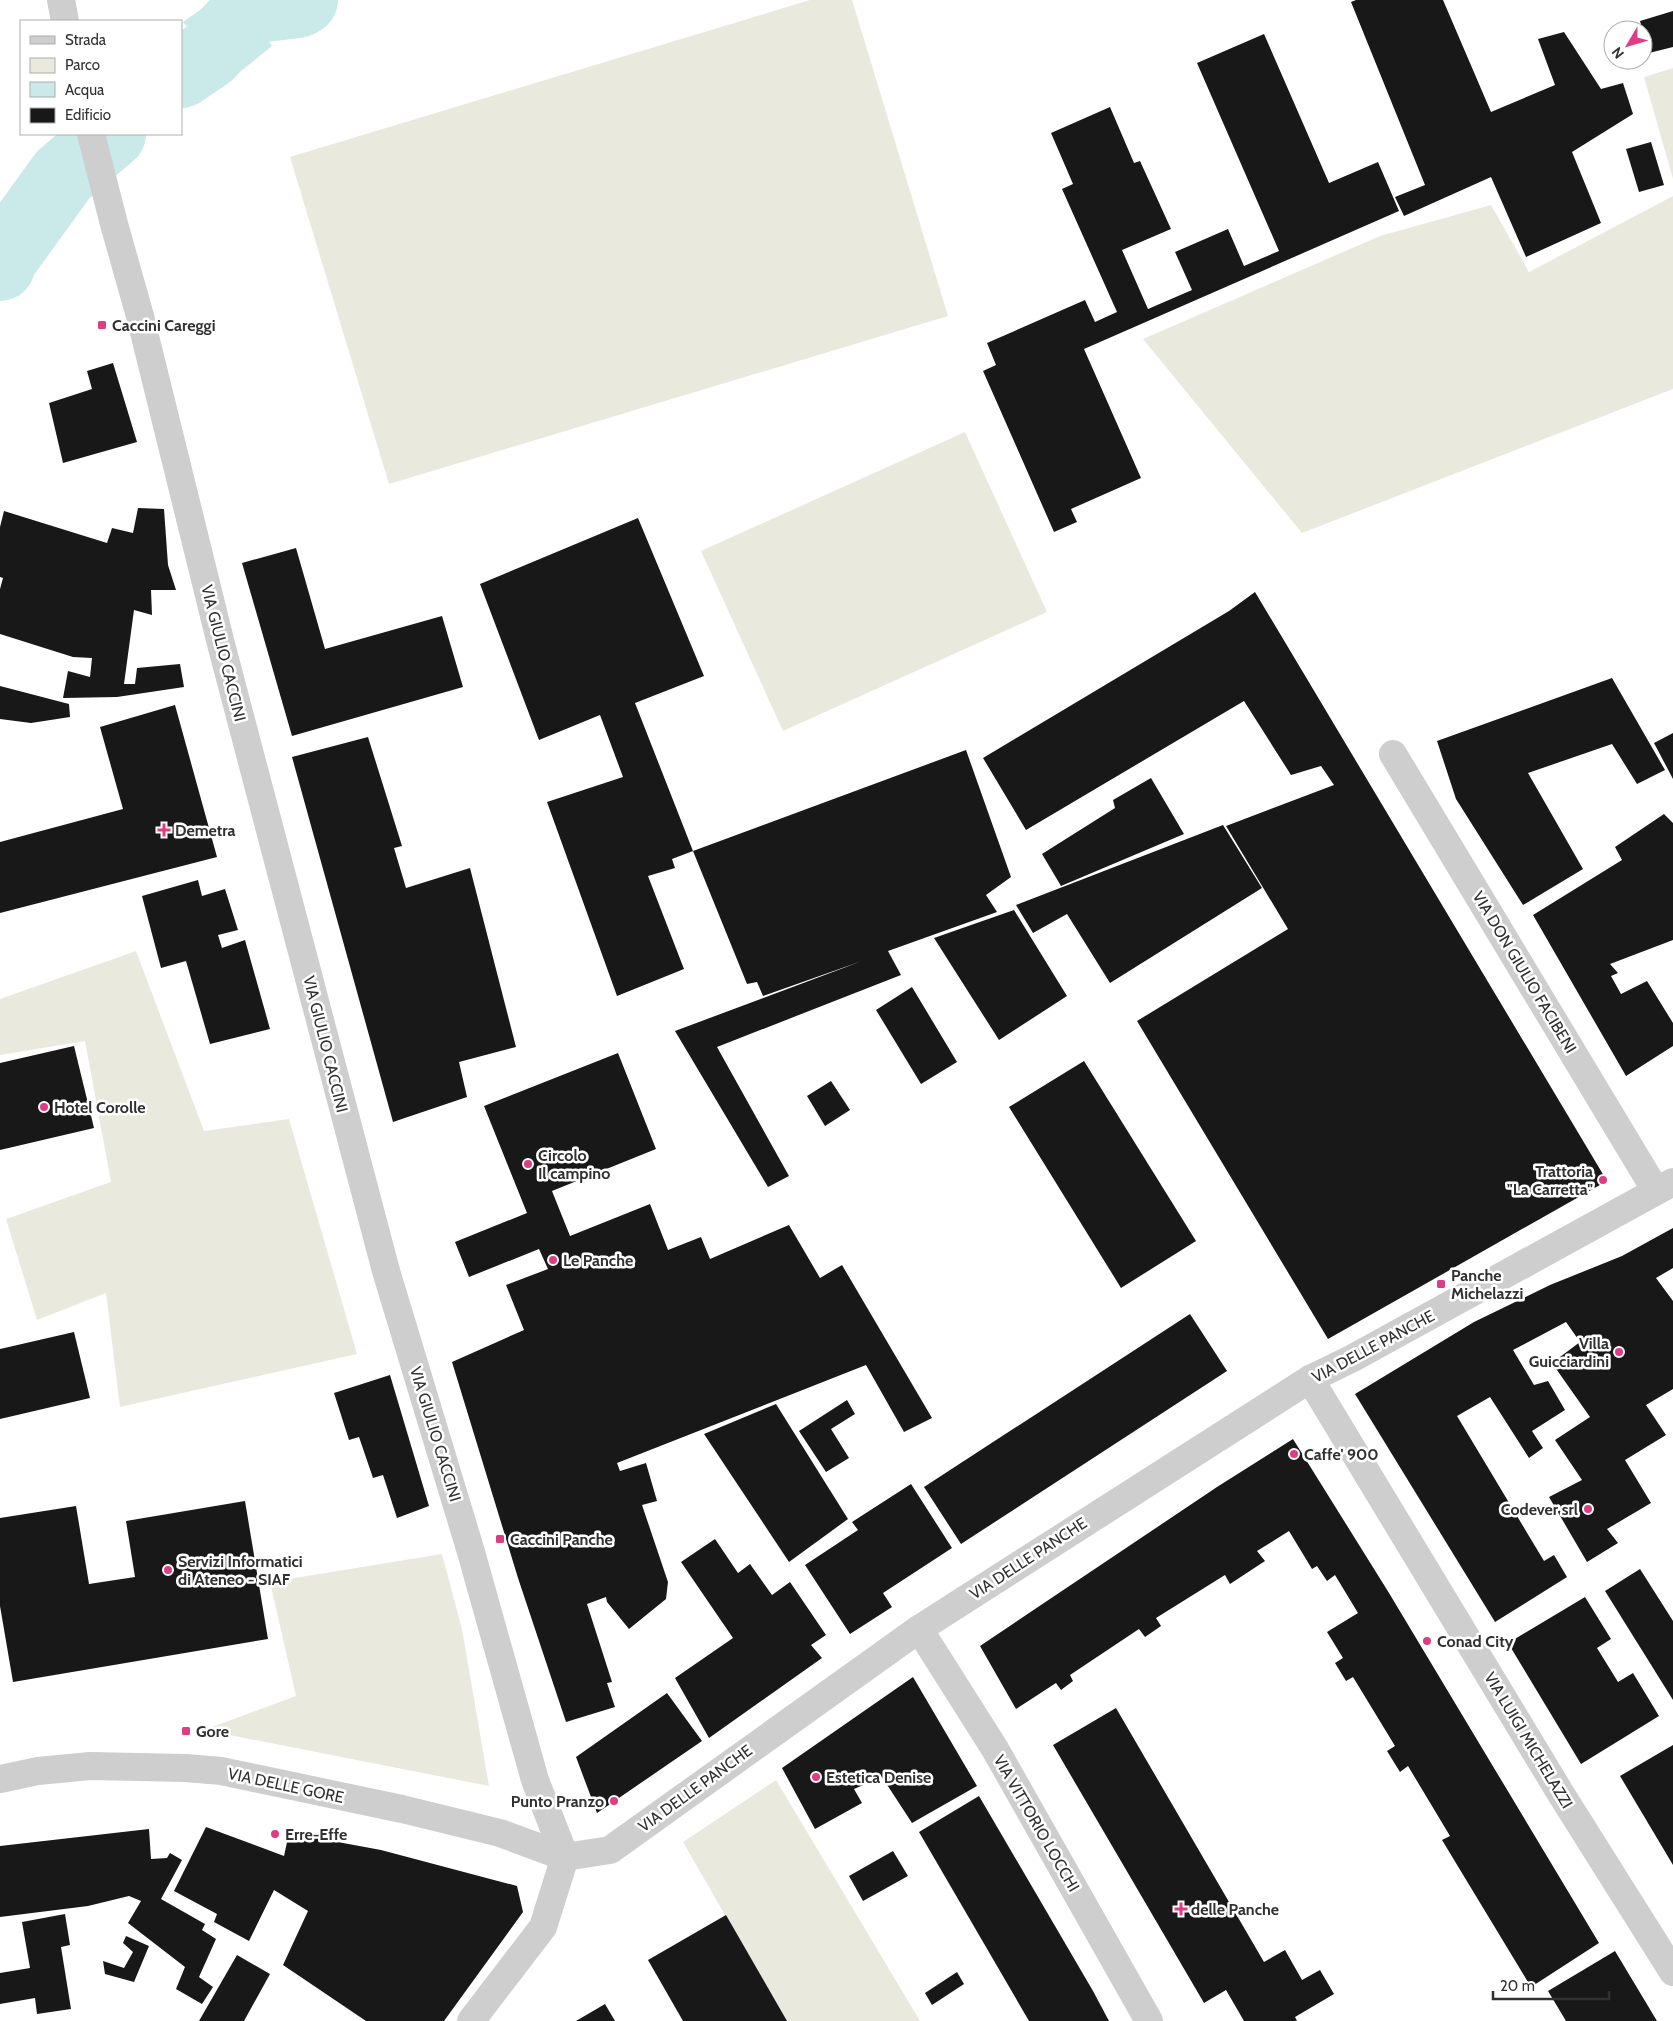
<svg xmlns="http://www.w3.org/2000/svg" width="1673" height="2021" font-family="Cabin,sans-serif">
  <style>
    .green { fill: #e9eadd }
    .water { fill: #cae9e9 }
    .lines { fill: none; stroke-linecap: round; stroke-linejoin: round }
    .river { stroke: #cae9e9; stroke-width: 70 }
    .building { fill: #181818 }
    .street { stroke: #cecece; stroke-width: 28 }
    .poi-dot { fill: #dd3d85; stroke: #fff; stroke-width: 2 }
    .labels { text-anchor: middle; stroke-width: 5; stroke-linejoin: round; paint-order: stroke }
    .poi-label { font-size: 16px; font-weight: bold; fill: #313131; stroke: #fff; text-anchor: start }
    .street-label { font-size: 16px; fill: #313131; stroke: #fff }
  </style>
  <rect width="100%" height="100%" fill="#fff"/>
  <!-- green -->
  <g class="green">
    <polygon points="810,0 852,0 948,316 389,484 290,157"/>
    <polygon points="1673,68 1673,179 1644,77"/>
    <polygon points="1673,196 1673,389 1302,533 1143,339 1380,236 1491,205 1529,272"/>
    <polygon points="965,432 1047,612 783,731 701,551"/>
    <polygon points="136,951 204,1131 289,1119 357,1354 120,1407 106,1293 37,1320 6,1219 111,1182 85,1041 0,1055 0,999"/>
    <polygon points="442,1554 462,1629 489,1786 204,1730 296,1696 270,1582"/>
    <polygon points="776,1780 920,2021 786,2021 683,1842"/>
  </g>
  <!-- water -->
  <polygon class="water" points="214,0 238,0 272,46 231,79 183,22"/>
  <g class="lines">
    <!-- river -->
    <g class="river">
      <polyline points="181,73 209,54 248,9 298,3 303,0"/>
      <polyline points="0,266 3,258 63,175 111,134"/>
    </g>
  </g>
  <!-- building -->
  <g class="building">
    <polygon points="1356,0 1443,0 1491,112 1555,85 1538,39 1564,32 1601,89 1623,83 1633,114 1572,152 1601,223 1526,257 1491,177 1404,216 1395,197 1425,185 1351,2"/>
    <polygon points="1673,11 1673,47 1649,53 1640,21"/>
    <polygon points="1264,34 1329,183 1378,162 1399,211 1084,349 1141,478 1071,509 1077,522 1054,532 983,371 996,365 987,343 1085,300 1095,322 1117,312 1062,189 1073,184 1051,133 1110,107 1134,163 1140,161 1171,229 1122,250 1148,309 1192,290 1175,252 1228,229 1244,266 1279,251 1197,63"/>
    <polygon points="1651,142 1664,185 1639,192 1626,149"/>
    <polygon points="113,363 137,442 63,463 49,403 92,389 87,371"/>
    <polygon points="138,508 164,509 168,565 176,590 151,590 152,615 134,610 124,684 135,684 137,668 180,664 184,687 117,697 63,698 68,671 90,677 92,658 73,657 0,634 0,589 3,578 0,577 0,527 4,511 107,543 112,528 133,533"/>
    <polygon points="638,518 704,676 635,703 693,851 672,859 675,868 648,876 684,969 617,996 547,802 623,777 600,715 539,740 480,584"/>
    <polygon points="296,548 325,649 442,616 463,687 292,736 242,563"/>
    <polygon points="1255,592 1607,1181 1328,1339 1137,1021 1288,929 1226,826 1334,785 1321,766 1291,775 1244,701 1026,830 983,758 1229,611"/>
    <polygon points="1612,678 1665,770 1637,784 1612,744 1528,773 1583,869 1523,905 1456,799 1437,741"/>
    <polygon points="0,686 69,704 70,717 31,723 0,719"/>
    <polygon points="175,705 217,857 0,913 0,842 123,809 100,727"/>
    <polygon points="1673,733 1673,779 1654,743"/>
    <polygon points="368,737 402,846 394,848 406,888 470,868 516,1047 459,1062 467,1097 393,1122 292,757"/>
    <polygon points="966,750 1011,877 986,895 997,912 888,951 901,975 717,1047 789,1176 768,1187 675,1031 862,961 763,996 757,982 747,984 693,851"/>
    <polygon points="1151,778 1184,834 1061,886 1042,854 1115,808 1113,800"/>
    <polygon points="1664,814 1673,823 1673,940 1610,964 1618,973 1611,976 1621,994 1647,981 1673,1023 1673,1046 1626,1076 1533,915 1622,860 1615,847"/>
    <polygon points="1223,825 1262,888 1110,983 1067,914 1033,933 1016,905"/>
    <polygon points="198,880 202,896 225,889 238,930 218,935 222,948 245,940 270,1029 210,1044 186,961 161,968 142,896"/>
    <polygon points="1014,910 1067,996 999,1040 934,938"/>
    <polygon points="912,987 957,1062 921,1084 876,1010"/>
    <polygon points="74,1046 94,1128 0,1150 0,1063"/>
    <polygon points="618,1053 656,1149 552,1191 570,1236 650,1204 668,1250 701,1237 710,1259 789,1225 820,1278 842,1265 932,1418 904,1432 866,1365 617,1463 620,1471 646,1463 657,1501 642,1505 668,1582 666,1599 629,1629 607,1602 606,1597 587,1604 612,1682 607,1683 615,1707 566,1722 518,1578 452,1362 524,1330 506,1285 548,1269 539,1249 469,1277 455,1242 527,1213 484,1106"/>
    <polygon points="1084,1061 1196,1241 1121,1288 1009,1107"/>
    <polygon points="831,1081 850,1110 825,1126 807,1096"/>
    <polygon points="1673,1228 1673,1268 1656,1278 1673,1301 1673,1389 1646,1405 1666,1435 1625,1460 1651,1503 1607,1529 1618,1543 1587,1562 1549,1497 1582,1480 1555,1440 1590,1417 1552,1363 1580,1342 1566,1322 1513,1350 1534,1385 1548,1381 1565,1410 1532,1431 1543,1448 1529,1458 1490,1397 1457,1416 1544,1561 1554,1555 1567,1577 1495,1622 1355,1394 1474,1322 1550,1285 1622,1256"/>
    <polygon points="1190,1314 1227,1371 961,1544 924,1487"/>
    <polygon points="74,1332 90,1398 0,1419 0,1349"/>
    <polygon points="390,1375 429,1506 397,1518 383,1475 373,1478 359,1437 349,1440 334,1393"/>
    <polygon points="847,1400 855,1414 831,1429 849,1458 826,1472 799,1431"/>
    <polygon points="776,1404 848,1519 789,1562 704,1434"/>
    <polygon points="1293,1439 1389,1593 1599,1943 1531,1987 1442,1840 1450,1836 1408,1766 1400,1772 1387,1751 1395,1746 1353,1677 1346,1681 1335,1663 1343,1658 1327,1632 1358,1613 1335,1575 1327,1581 1317,1566 1312,1569 1289,1531 1257,1551 1265,1561 1230,1584 1225,1575 1156,1618 1161,1626 1145,1637 1139,1629 1070,1675 1073,1681 1061,1690 1056,1683 1016,1709 980,1646 1217,1487"/>
    <polygon points="911,1484 952,1548 883,1593 892,1607 850,1634 805,1565 858,1530 852,1522"/>
    <polygon points="245,1501 268,1639 13,1682 0,1606 0,1518 76,1506 89,1584 135,1577 126,1521"/>
    <polygon points="715,1539 738,1573 750,1564 772,1595 790,1582 826,1635 811,1645 822,1658 709,1738 675,1678 733,1638 681,1562"/>
    <polygon points="1640,1569 1673,1621 1673,1700 1605,1591"/>
    <polygon points="1585,1597 1611,1639 1597,1648 1618,1682 1633,1673 1659,1716 1581,1764 1508,1643"/>
    <polygon points="913,1677 977,1786 912,1823 882,1777 854,1789 862,1803 815,1829 782,1768"/>
    <polygon points="667,1693 702,1741 597,1813 576,1757"/>
    <polygon points="1116,1708 1264,1962 1285,1950 1302,1980 1320,1970 1334,1994 1295,2017 1297,2021 1244,2021 1226,1990 1204,2003 1053,1745"/>
    <polygon points="1673,1745 1673,1865 1620,1776"/>
    <polygon points="979,1796 1093,1991 1109,2021 1029,2021 919,1832"/>
    <polygon points="206,1827 284,1856 289,1833 381,1850 517,1886 523,1912 444,2021 366,2021 283,1965 308,1911 274,1890 249,1941 214,1922 217,1914 174,1891"/>
    <polygon points="149,1829 151,1859 167,1858 170,1853 182,1860 161,1899 205,1924 202,1930 216,1939 199,1977 213,1987 202,2004 176,1989 185,1967 128,1923 141,1901 129,1896 88,1906 0,1917 0,1846"/>
    <polygon points="893,1851 908,1876 863,1901 849,1876"/>
    <polygon points="65,1914 70,1945 61,1947 71,2009 37,2014 35,1998 0,2004 0,1973 30,1968 22,1922"/>
    <polygon points="726,1915 787,2021 683,2021 648,1960"/>
    <polygon points="126,1936 149,1946 134,1982 105,1974 103,1961 124,1968 133,1952 123,1943"/>
    <polygon points="1615,1951 1657,2021 1566,2021 1548,1991"/>
    <polygon points="237,1955 270,1974 244,2021 199,2021"/>
    <polygon points="957,1972 964,1984 932,2005 925,1993"/>
    <polygon points="605,2004 615,2021 576,2021"/>
  </g>
  <g class="lines">
    <!-- street -->
    <g class="street">
      <polyline points="61,0 65,21"/>
      <polyline points="91,134 114,224 140,316 221,644 386,1271 471,1552 535,1780 565,1857"/>
      <polyline points="1393,754 1656,1191"/>
      <polyline points="1310,1379 1561,1794 1673,1972"/>
      <polyline points="919,1629 995,1749 1149,2021"/>
      <polyline points="0,1779 38,1771 90,1766 186,1768 221,1771 402,1809 500,1833 565,1857 610,1850 919,1629 1310,1379 1353,1358 1673,1182"/>
      <polyline points="471,2021 543,1927 565,1857"/>
    </g>
  </g>
  <!-- markers -->
  <g class="poi-dot">
    <rect x="97" y="320" width="10" height="10" rx="2.5"/>
    <path d="M161.5 822.5h5v5h5v5h-5v5h-5v-5h-5v-5h5z"/>
    <circle cx="44" cy="1107" r="5"/>
    <circle cx="528" cy="1164" r="5"/>
    <circle cx="1603" cy="1180" r="5"/>
    <circle cx="553" cy="1260" r="5"/>
    <rect x="1436" y="1279" width="10" height="10" rx="2.5"/>
    <circle cx="1619" cy="1352" r="5"/>
    <circle cx="1294" cy="1454" r="5"/>
    <circle cx="1588" cy="1509" r="5"/>
    <rect x="495" y="1534" width="10" height="10" rx="2.5"/>
    <circle cx="168" cy="1570" r="5"/>
    <circle cx="1427" cy="1641" r="5"/>
    <rect x="181" y="1726" width="10" height="10" rx="2.5"/>
    <circle cx="816" cy="1777" r="5"/>
    <circle cx="614" cy="1801" r="5"/>
    <circle cx="275" cy="1834" r="5"/>
    <path d="M1178.5 1901.5h5v5h5v5h-5v5h-5v-5h-5v-5h5z"/>
  </g>
  <g class="labels">
    <!-- poi labels -->
    <g class="poi-label">
      <text x="112" y="331">Caccini Careggi</text>
      <text x="175" y="836">Demetra</text>
      <text x="54" y="1113">Hotel Corolle</text>
      <text x="538" y="1161">Circolo<tspan x="538" dy="18">Il campino</tspan></text>
      <text x="1593" y="1177" text-anchor="end">Trattoria<tspan x="1593" dy="18">"La Carretta"</tspan></text>
      <text x="563" y="1266">Le Panche</text>
      <text x="1451" y="1281">Panche<tspan x="1451" dy="18">Michelazzi</tspan></text>
      <text x="1609" y="1349" text-anchor="end">Villa<tspan x="1609" dy="18">Guicciardini</tspan></text>
      <text x="1304" y="1460">Caffe' 900</text>
      <text x="1578" y="1515" text-anchor="end">Codever srl</text>
      <text x="510" y="1545">Caccini Panche</text>
      <text x="178" y="1567">Servizi Informatici<tspan x="178" dy="18">di Ateneo - SIAF</tspan></text>
      <text x="1437" y="1647">Conad City</text>
      <text x="196" y="1737">Gore</text>
      <text x="826" y="1783">Estetica Denise</text>
      <text x="604" y="1807" text-anchor="end">Punto Pranzo</text>
      <text x="285" y="1840">Erre-Effe</text>
      <text x="1191" y="1915">delle Panche</text>
    </g>
    <!-- street labels -->
    <g class="street-label">
      <text transform="translate(224 653) rotate(76)" y="6">VIA GIULIO CACCINI</text>
      <text transform="translate(1525 972) rotate(59)" y="6">VIA DON GIULIO FACIBENI</text>
      <text transform="translate(326 1044) rotate(76)" y="6">VIA GIULIO CACCINI</text>
      <text transform="translate(1373 1346) rotate(-28)" y="6">VIA DELLE PANCHE</text>
      <text transform="translate(436 1434) rotate(73)" y="6">VIA GIULIO CACCINI</text>
      <text transform="translate(1028 1558) rotate(-33)" y="6">VIA DELLE PANCHE</text>
      <text transform="translate(1529 1740) rotate(59)" y="6">VIA LUIGI MICHELAZZI</text>
      <text transform="translate(286 1785) rotate(12)" y="6">VIA DELLE GORE</text>
      <text transform="translate(695 1788) rotate(-36)" y="6">VIA DELLE PANCHE</text>
      <text transform="translate(1037 1823) rotate(60)" y="6">VIA VITTORIO LOCCHI</text>
    </g>
  </g>
  <!-- legend -->
  <rect x="20" y="20" width="162" height="115" fill="#ffffff" stroke="#adadad"/>
  <rect x="30" y="36" width="25" height="8" fill="#cecece" stroke="#adadad"/>
  <text x="65" y="45" font-size="15" fill="#313131">Strada</text>
  <rect x="30" y="58" width="25" height="15" fill="#e9eadd" stroke="#adadad"/>
  <text x="65" y="70" font-size="15" fill="#313131">Parco</text>
  <rect x="30" y="82" width="25" height="15" fill="#cae9e9" stroke="#adadad"/>
  <text x="65" y="95" font-size="15" fill="#313131">Acqua</text>
  <rect x="30" y="108" width="25" height="15" fill="#181818" stroke="#adadad"/>
  <text x="65" y="120" font-size="15" fill="#313131">Edificio</text>
  <!-- north arrow -->
  <g transform="translate(1628 45) rotate(232)"><circle r="24" fill="#ffffff" stroke="#adadad"/>
  <path d="M0-4L9 19L0 12L-9 19Z" fill="#dd3d85"/>
  <text y="-8" font-size="14" font-weight="bold" text-anchor="middle" fill="#313131">N</text>
  </g>
  <!-- scale -->
  <path d="M1493 1991v8h116v-8" fill="none" stroke="#313131" stroke-width="2.5"/>
  <text x="1500" y="1991" font-size="15" fill="#313131" stroke="#ffffff" stroke-width="4" paint-order="stroke">20 m</text>
</svg>
